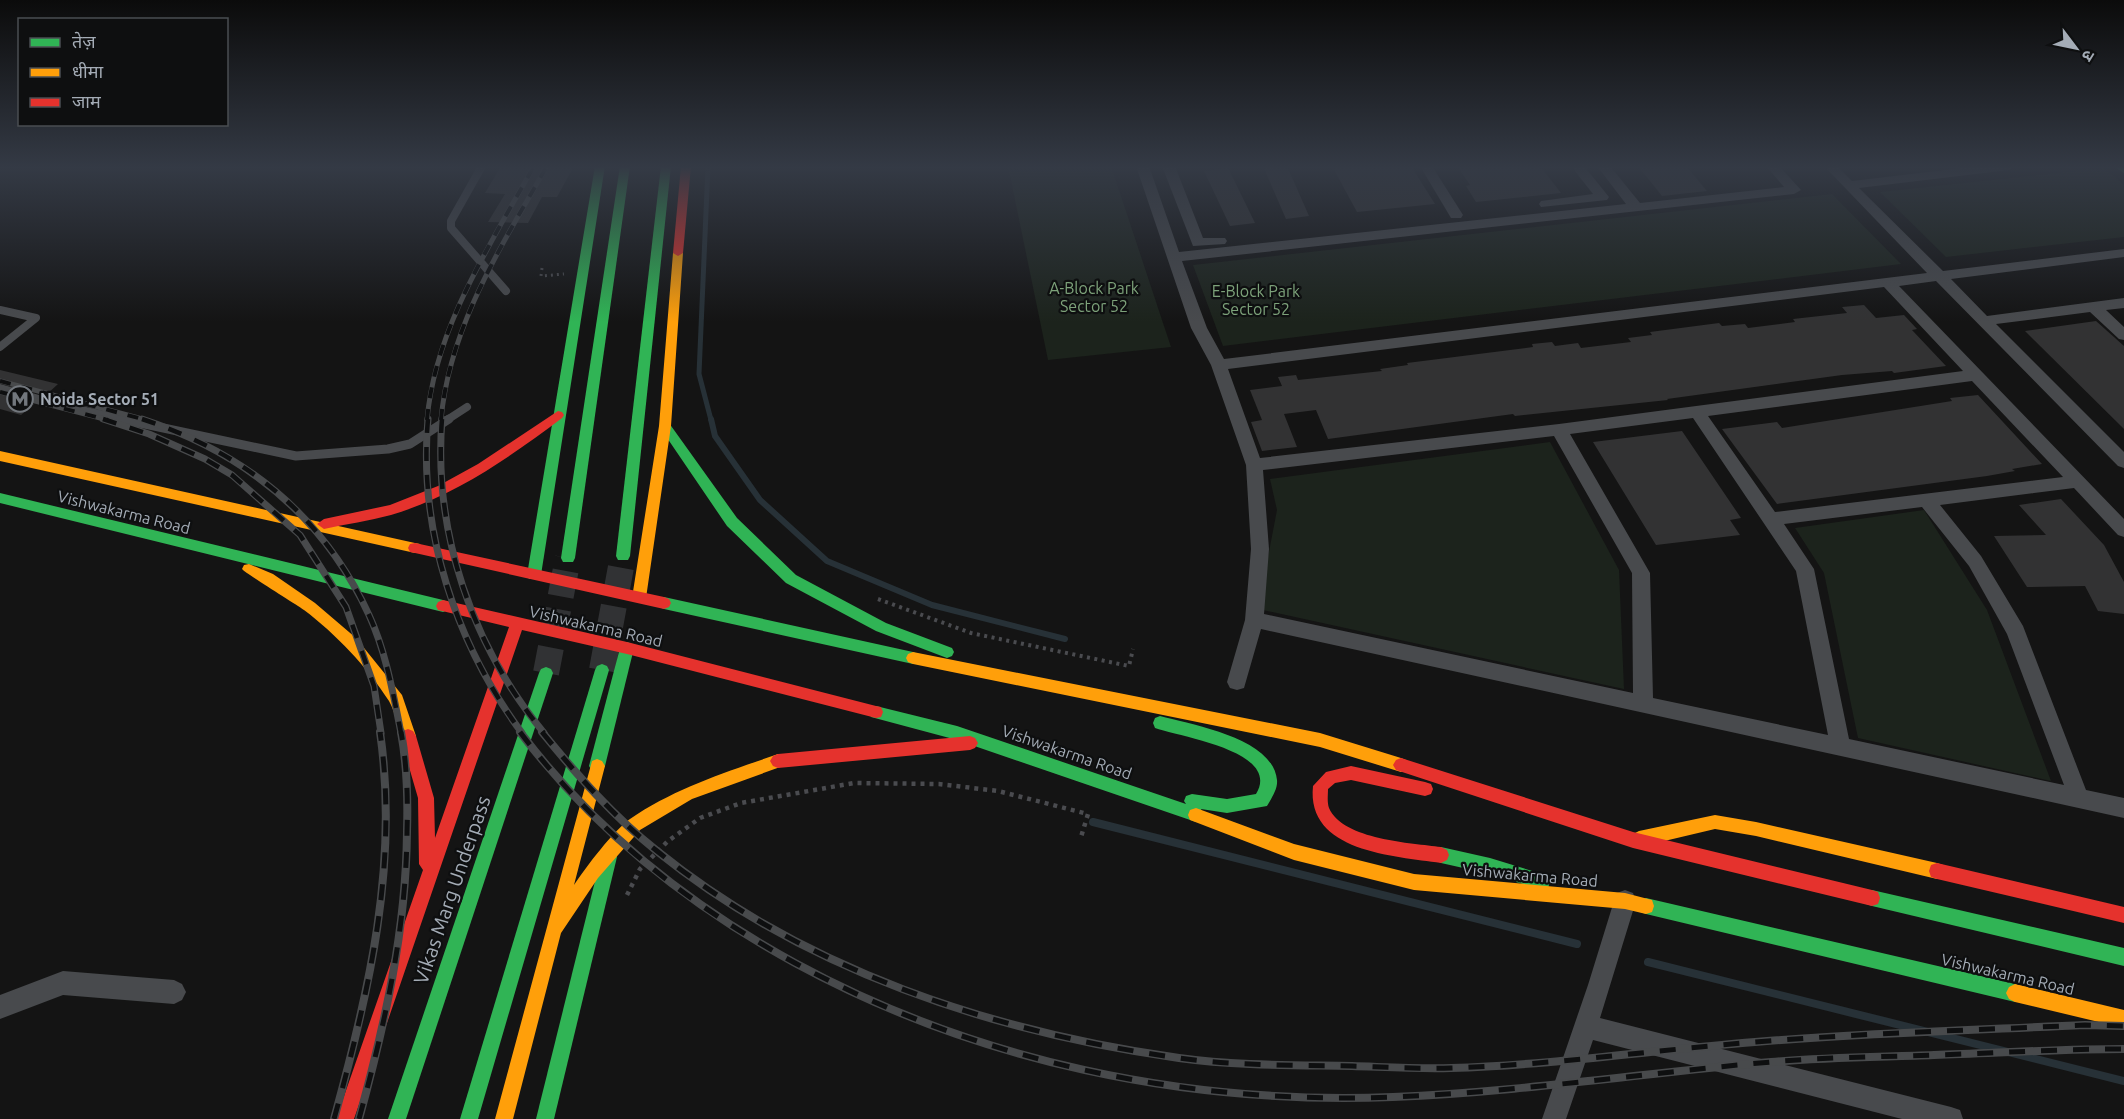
<svg xmlns="http://www.w3.org/2000/svg" width="2124" height="1119" font-family="Ubuntu,'Noto Sans Devanagari',sans-serif">
  <style>
    .green { fill: #1c231c }
    .lines { fill: none; stroke-linecap: round; stroke-linejoin: round }
    .stream-far2 { stroke: #273137; stroke-width: 5 }
    .stream-far1 { stroke: #273137; stroke-width: 6 }
    .stream { stroke: #273137; stroke-width: 8 }
    .building { fill: #323233 }
    .secondary-tunnel { stroke: #313234; stroke-width: 26; stroke-dasharray: 26 13; stroke-linecap: butt }
    .path-far2 { stroke: #4a4b4f; stroke-width: 3; stroke-dasharray: 2 4; stroke-linecap: butt }
    .path-far1 { stroke: #4a4b4f; stroke-width: 4; stroke-dasharray: 3 4.5; stroke-linecap: butt }
    .path { stroke: #4a4b4f; stroke-width: 4.5; stroke-dasharray: 4 5; stroke-linecap: butt }
    .lane-far1 { stroke: #484a4d; stroke-width: 8 }
    .lane { stroke: #484a4d; stroke-width: 9 }
    .street { fill: #484a4d; fill-rule: evenodd }
    .fast { fill: #30b455; fill-rule: evenodd }
    .slow { fill: #ff9f0a; fill-rule: evenodd }
    .jam { fill: #e5322d; fill-rule: evenodd }
    .rail-far2-casing { stroke: #484a4c; stroke-width: 5 }
    .rail-far1-casing { stroke: #484a4c; stroke-width: 7 }
    .rail-casing { stroke: #484a4c; stroke-width: 8 }
    .rail-far2 { stroke: #0e0f10; stroke-width: 4; stroke-dasharray: 11; stroke-linecap: butt }
    .rail-far1 { stroke: #0e0f10; stroke-width: 4.5; stroke-dasharray: 14; stroke-linecap: butt }
    .rail { stroke: #0e0f10; stroke-width: 5; stroke-dasharray: 16; stroke-linecap: butt }
    .labels { text-anchor: middle; stroke-width: 4.5; stroke-linejoin: round; paint-order: stroke }
    .park-label { font-size: 16px; fill: #7da27a; stroke: #0e0f10 }
    .poi-label { font-size: 16px; font-weight: bold; fill: #a4acb6; stroke: #0e0f10; text-anchor: start }
    .street-label { font-size: 16px; fill: #a4acb6; stroke: #0e0f10 }
    .near-street-label { font-size: 20px; fill: #a4acb6; stroke: #0e0f10 }
  </style>
  <rect width="100%" height="100%" fill="#141414"/>
  <!-- green -->
  <g class="green">
    <polygon points="1008,166 1111,166 1171,347 1048,360"/>
    <polygon points="2104,168 2124,185 2124,237 1946,257 1880,192"/>
    <polygon points="1832,194 1901,264 1223,346 1193,265"/>
    <polygon points="1550,442 1619,570 1624,689 1258,609 1277,510 1270,479"/>
    <polygon points="1924,510 1987,610 2051,781 1858,738 1824,573 1795,528"/>
  </g>
  <g class="lines">
    <!-- stream-far2 -->
    <polyline class="stream-far2" points="708,166 699,374 711,420"/>
    <!-- stream-far1 -->
    <polyline class="stream-far1" points="711,419 715,436 760,500 827,561 932,605 1065,639"/>
    <!-- stream -->
    <g class="stream">
      <polyline points="1093,822 1577,944"/>
      <polyline points="1648,962 2124,1081"/>
    </g>
  </g>
  <!-- building -->
  <g class="building">
    <polygon points="501,166 574,166 557,197 542,197 528,223 488,222 505,194 485,193"/>
    <polygon points="1263,166 1287,166 1309,216 1286,219"/>
    <polygon points="1332,166 1411,166 1435,204 1357,212"/>
    <polygon points="1457,166 1540,166 1561,193 1476,202 1466,186 1470,185"/>
    <polygon points="1638,166 1686,166 1707,191 1662,196"/>
    <polygon points="1228,168 1234,180 1255,223 1230,226 1204,171"/>
    <polygon points="1864,305 1876,318 1904,315 1917,329 1912,330 1946,366 1894,373 1892,371 1842,375 1667,399 1668,400 1515,416 1513,414 1328,439 1316,410 1284,414 1297,447 1262,451 1251,422 1262,420 1250,390 1282,386 1278,377 1296,375 1298,380 1382,371 1380,369 1408,365 1407,363 1533,347 1532,344 1552,342 1555,346 1578,343 1581,348 1631,342 1628,338 1652,335 1650,332 1719,323 1722,326 1745,324 1748,328 1795,322 1793,319 1847,313 1842,307"/>
    <polygon points="2096,321 2124,346 2124,429 2025,331"/>
    <polygon points="0,370 58,384 46,395 0,382"/>
    <polygon points="0,394 34,404 21,415 0,409"/>
    <polygon points="1978,395 2042,464 2012,469 2015,471 1987,476 1777,504 1722,429 1777,422 1782,428 1952,401 1950,398"/>
    <polygon points="1682,431 1741,518 1730,520 1740,535 1656,545 1593,442"/>
    <polygon points="2061,499 2104,545 2124,582 2124,614 2098,611 2085,586 2027,587 1994,536 2046,535 2019,505"/>
  </g>
  <g class="lines">
    <!-- secondary-tunnel -->
    <g class="secondary-tunnel">
      <polyline points="602,670 623,556"/>
      <polyline points="546,673 568,558"/>
    </g>
    <!-- path-far2 -->
    <polyline class="path-far2" points="542,268 541,276 564,274"/>
    <!-- path-far1 -->
    <polyline class="path-far1" points="878,599 971,633 1129,666 1133,649"/>
    <!-- path -->
    <polyline class="path" points="627,895 640,869 668,841 700,818 741,803 854,783 939,784 998,791 1088,814 1081,837"/>
    <!-- lane-far1 -->
    <g class="lane-far1">
      <polyline points="482,166 451,221 451,228 506,291"/>
      <polyline points="0,310 36,318 0,347"/>
      <polyline points="0,388 71,408 128,420"/>
      <polyline points="447,420 467,407"/>
    </g>
    <!-- lane -->
    <polyline class="lane" points="121,419 296,456 388,449 410,444 449,419"/>
    <!-- street -->
    <g class="street">
      <path d="M1136,166H1149L1179,252L1626,204L1597,166H1610L1640,203L1784,187L1766,166H1779L1801,190L1794,194L1182,261L1207,328L1224,359L1927,273L1824,166H1837L1852,181L1979,166H2015L2009,170L1859,188L1943,271L2124,249V257L1951,279L1987,316L2124,298V308L2106,310L2124,327V340L2119,339L2090,312L1996,324L2124,452V468L2118,466L1936,281L1899,286L2124,519V537L2118,535L2074,488L1940,505L1981,556L2023,626L2086,790L2124,798V818L1261,629L1244,688L1237,690L1230,688L1227,682L1245,620L1251,549L1246,465L1211,365L1191,328ZM1884,287L1963,371L1559,424L1260,458L1228,369ZM1972,381L2063,477L1775,512L1708,416ZM1693,418L1796,571L1828,735L1653,698L1650,573L1570,434ZM1554,436L1632,573L1633,693L1264,614L1269,549L1263,470ZM1922,507L1969,566L2007,634L2064,785L1849,739L1814,569L1784,524Z"/>
      <polygon points="1162,166 1175,166 1203,238 1225,238 1227,241 1225,244 1193,246"/>
      <polygon points="1420,166 1432,166 1463,215 1461,218 1451,218"/>
      <polygon points="1571,166 1584,166 1609,197 1607,200 1541,207 1539,204 1541,201 1593,194"/>
      <polygon points="1625,890 1633,893 1636,901 1600,1018 1951,1107 1960,1110 1963,1119 1902,1119 1593,1040 1566,1119 1542,1119 1588,985 1614,901 1617,893"/>
      <polygon points="63,971 174,980 182,984 186,992 182,1000 174,1004 63,995 0,1019 0,995"/>
    </g>
    <!-- fast -->
    <g class="fast">
      <polygon points="595,166 605,166 541,575 539,579 529,579 527,575"/>
      <polygon points="620,166 630,166 575,558 573,562 563,562 561,558"/>
      <polygon points="661,166 671,166 630,556 628,560 618,560 616,556"/>
      <polygon points="2113,166 2124,166 2124,173"/>
      <polygon points="665,422 669,423 737,518 796,575 886,623 952,648 954,652 952,656 947,658 876,631 786,583 727,526 661,429 659,426"/>
      <polygon points="0,493 443,600 448,602 450,606 448,610 443,612 0,503"/>
      <polygon points="664,597 913,652 918,654 920,658 918,662 913,664 664,609 659,607 657,603 659,599"/>
      <polygon points="627,642 632,644 634,648 605,766 602,771 597,773 592,771 589,766 620,648 622,644"/>
      <polygon points="602,664 607,666 609,670 478,1119 460,1119 595,670 597,666"/>
      <polygon points="546,667 551,669 553,673 406,1119 388,1119 539,673 541,669"/>
      <path d="M876,706L957,726L1186,804L1184,801L1186,796L1192,794L1227,799L1256,794C1282,751 1180,737 1155,728L1153,723L1155,718L1160,716C1193,725 1273,738 1277,780C1278,789 1271,799 1267,806L1227,813L1201,809L1204,815L1202,820L1196,822L957,740L871,717L869,712L871,707Z"/>
      <polygon points="1441,847 1490,858 1542,874 1548,876 1550,882 1548,888 1542,890 1490,874 1441,863 1435,860 1433,855 1435,850"/>
      <polygon points="609,849 615,852 617,857 554,1119 536,1119 601,857 603,852"/>
      <polygon points="1872,890 2124,948 2124,966 1872,906 1866,904 1864,898 1866,892"/>
      <polygon points="1646,898 2015,984 2021,987 2024,993 2021,999 2015,1002 1646,914 1640,912 1638,906 1640,900"/>
    </g>
    <!-- slow -->
    <g class="slow">
      <polygon points="678,250 683,253 671,426 646,598 644,602 634,602 632,598 659,426 673,253"/>
      <polygon points="0,451 415,543 420,544 422,548 420,552 415,553 0,461"/>
      <path d="M249,564L273,574L315,603L356,638L402,695L416,736L413,741L408,743L403,741C397,728 396,713 389,701C367,667 336,634 304,610C294,603 245,573 242,569L244,565Z"/>
      <polygon points="913,652 1320,733 1401,758 1406,760 1409,765 1406,770 1401,772 1320,747 913,664 908,662 906,658 908,654"/>
      <path d="M778,754L783,756L786,761L783,766L692,799L640,830L598,878L561,933L513,1119H495L592,761L597,759L602,761L605,766L574,885C586,867 614,830 630,819C675,788 727,772 778,754Z"/>
      <polygon points="1196,808 1294,844 1414,874 1625,893 1652,900 1654,906 1652,912 1646,914 1625,909 1414,890 1294,860 1190,820 1188,815 1190,810"/>
      <polygon points="1715,815 1756,822 1937,863 1943,865 1945,871 1943,877 1937,879 1756,836 1715,829 1639,847 1633,844 1631,839 1633,834 1639,831"/>
      <polygon points="2015,984 2124,1010 2124,1028 2015,1002 2009,999 2006,993 2009,987"/>
    </g>
    <!-- jam -->
    <g class="jam">
      <polygon points="681,166 691,166 683,253 678,256 673,253"/>
      <path d="M558,411L562,412L564,415L562,418C510,457 455,496 391,515C369,521 346,524 324,529L317,524L324,519L390,505L438,486L478,464Z"/>
      <polygon points="415,543 664,597 669,599 671,603 669,607 664,609 415,553 410,552 408,548 410,544"/>
      <polygon points="443,600 627,642 876,706 881,707 883,712 881,717 876,718 627,654 522,630 354,1119 336,1119 423,870 419,864 418,798 400,736 403,731 408,729 413,731 416,736 434,798 435,838 509,627 438,610 436,606 438,602"/>
      <polygon points="970,736 975,738 978,743 975,748 970,750 778,768 773,766 770,761 773,756 778,754"/>
      <polygon points="1401,758 1633,832 1872,890 1878,892 1880,898 1878,904 1872,906 1633,848 1396,770 1393,765 1396,760"/>
      <path d="M1351,766L1425,782L1431,784L1433,789L1431,794L1425,796L1351,780L1335,783L1328,789C1328,795 1327,802 1329,808C1343,840 1412,843 1441,847L1447,850L1449,855L1447,860L1441,863C1394,856 1306,852 1313,786L1326,772Z"/>
      <polygon points="1937,863 2124,907 2124,923 1937,879 1931,877 1929,871 1931,865"/>
    </g>
    <!-- rail-far2 casing -->
    <g class="rail-far2-casing">
      <g id="rail-far2">
        <polyline points="0,381 146,420"/>
        <polyline points="0,392 108,420"/>
        <path d="M427,420C435,328 490,245 534,166"/>
        <path d="M441,420C449,327 502,245 547,166"/>
      </g>
    </g>
    <!-- rail-far1 casing -->
    <g class="rail-far1-casing">
      <g id="rail-far1">
        <polyline points="103,419 149,434 205,459 232,475 300,535 346,607 374,686 381,733"/>
        <path d="M142,419C245,453 323,515 369,615C386,652 393,693 401,733"/>
        <path d="M428,419C418,530 456,644 522,733"/>
        <path d="M442,419C433,532 472,646 544,733"/>
      </g>
    </g>
    <!-- rail casing -->
    <g class="rail-casing">
      <g id="rail">
        <path d="M520,732C594,830 687,904 795,963C977,1062 1187,1105 1393,1097C1520,1092 1645,1073 1771,1062C1825,1057 1880,1057 1934,1055C1998,1053 2061,1049 2124,1049"/>
        <path d="M542,732C577,775 613,816 657,851C804,970 993,1032 1179,1058C1237,1066 1295,1065 1352,1066C1385,1067 1418,1069 1451,1068C1553,1065 1654,1050 1755,1042C1865,1033 1975,1030 2085,1025L2124,1026"/>
        <path d="M334,1119C369,993 399,863 380,732"/>
        <path d="M359,1119C385,1024 406,931 407,832C408,799 407,764 401,732"/>
      </g>
    </g>
    <!-- rail-far2 -->
    <use href="#rail-far2" class="rail-far2"/>
    <!-- rail-far1 -->
    <use href="#rail-far1" class="rail-far1"/>
    <!-- rail -->
    <use href="#rail" class="rail"/>
  </g>
  <!-- sky -->
  <linearGradient id="sky" x2="0" y2="1"><stop stop-color="#0b0b0b"/><stop offset="0.52" stop-color="#343a45"/><stop offset="1" stop-color="#343a45" stop-opacity="0"/></linearGradient>
  <rect width="2124" height="322" fill="url(#sky)"/>
  <!-- icons -->
  <defs>
    <g id="metro-ring" transform="scale(1.35)"><circle r="9.5" fill="#0e0f10" stroke="#72777d" stroke-width="1.5"/><path d="M-5.5 5V-5H-3L0 0L3-5H5.5V5H3V-.5L0 4L-3-.5V5Z" fill="#72777d"/></g>
  </defs>
  <g fill-rule="evenodd">
    <use href="#metro-ring" x="20" y="399"/>
  </g>
  <g class="labels">
    <!-- park labels -->
    <g class="park-label">
      <text x="1094" y="294">A-Block Park<tspan x="1094" dy="18">Sector 52</tspan></text>
      <text x="1256" y="297">E-Block Park<tspan x="1256" dy="18">Sector 52</tspan></text>
    </g>
    <!-- poi labels -->
    <g class="poi-label">
      <text x="40" y="405">Noida Sector 51</text>
    </g>
    <!-- street labels -->
    <g class="street-label">
      <text transform="translate(124 512) rotate(14)" y="6">Vishwakarma Road</text>
      <text transform="translate(596 626) rotate(13)" y="6">Vishwakarma Road</text>
      <text transform="translate(1067 752) rotate(19)" y="6">Vishwakarma Road</text>
      <text transform="translate(1530 875) rotate(5)" y="6">Vishwakarma Road</text>
      <text transform="translate(2008 974) rotate(13)" y="6">Vishwakarma Road</text>
    </g>
    <!-- near-street labels -->
    <g class="near-street-label">
      <text transform="translate(452 890) rotate(-71)" y="7">Vikas Marg Underpass</text>
    </g>
  </g>
  <!-- legend -->
  <rect x="18" y="18" width="210" height="108" fill="#0e0f10" stroke="#4a4e52" stroke-width="1.5"/>
  <rect x="30" y="38" width="30" height="9" fill="#30b455" stroke="#4a4e52" stroke-width="1.5"/>
  <text x="72" y="48" font-size="18" fill="#a4acb6">तेज़</text>
  <rect x="30" y="68" width="30" height="9" fill="#ff9f0a" stroke="#4a4e52" stroke-width="1.5"/>
  <text x="72" y="78" font-size="18" fill="#a4acb6">धीमा</text>
  <rect x="30" y="98" width="30" height="9" fill="#e5322d" stroke="#4a4e52" stroke-width="1.5"/>
  <text x="72" y="108" font-size="18" fill="#a4acb6">जाम</text>
  <!-- north arrow -->
  <g transform="translate(2076 48) rotate(122)" stroke="#0e0f10" stroke-width="4.5" paint-order="stroke">
  <path d="M0-4.5L10 22L0 15L-10 22Z" fill="#a4acb6"/>
  <text y="-9" font-size="16" font-weight="bold" text-anchor="middle" fill="#a4acb6">उ</text>
  </g>
</svg>
